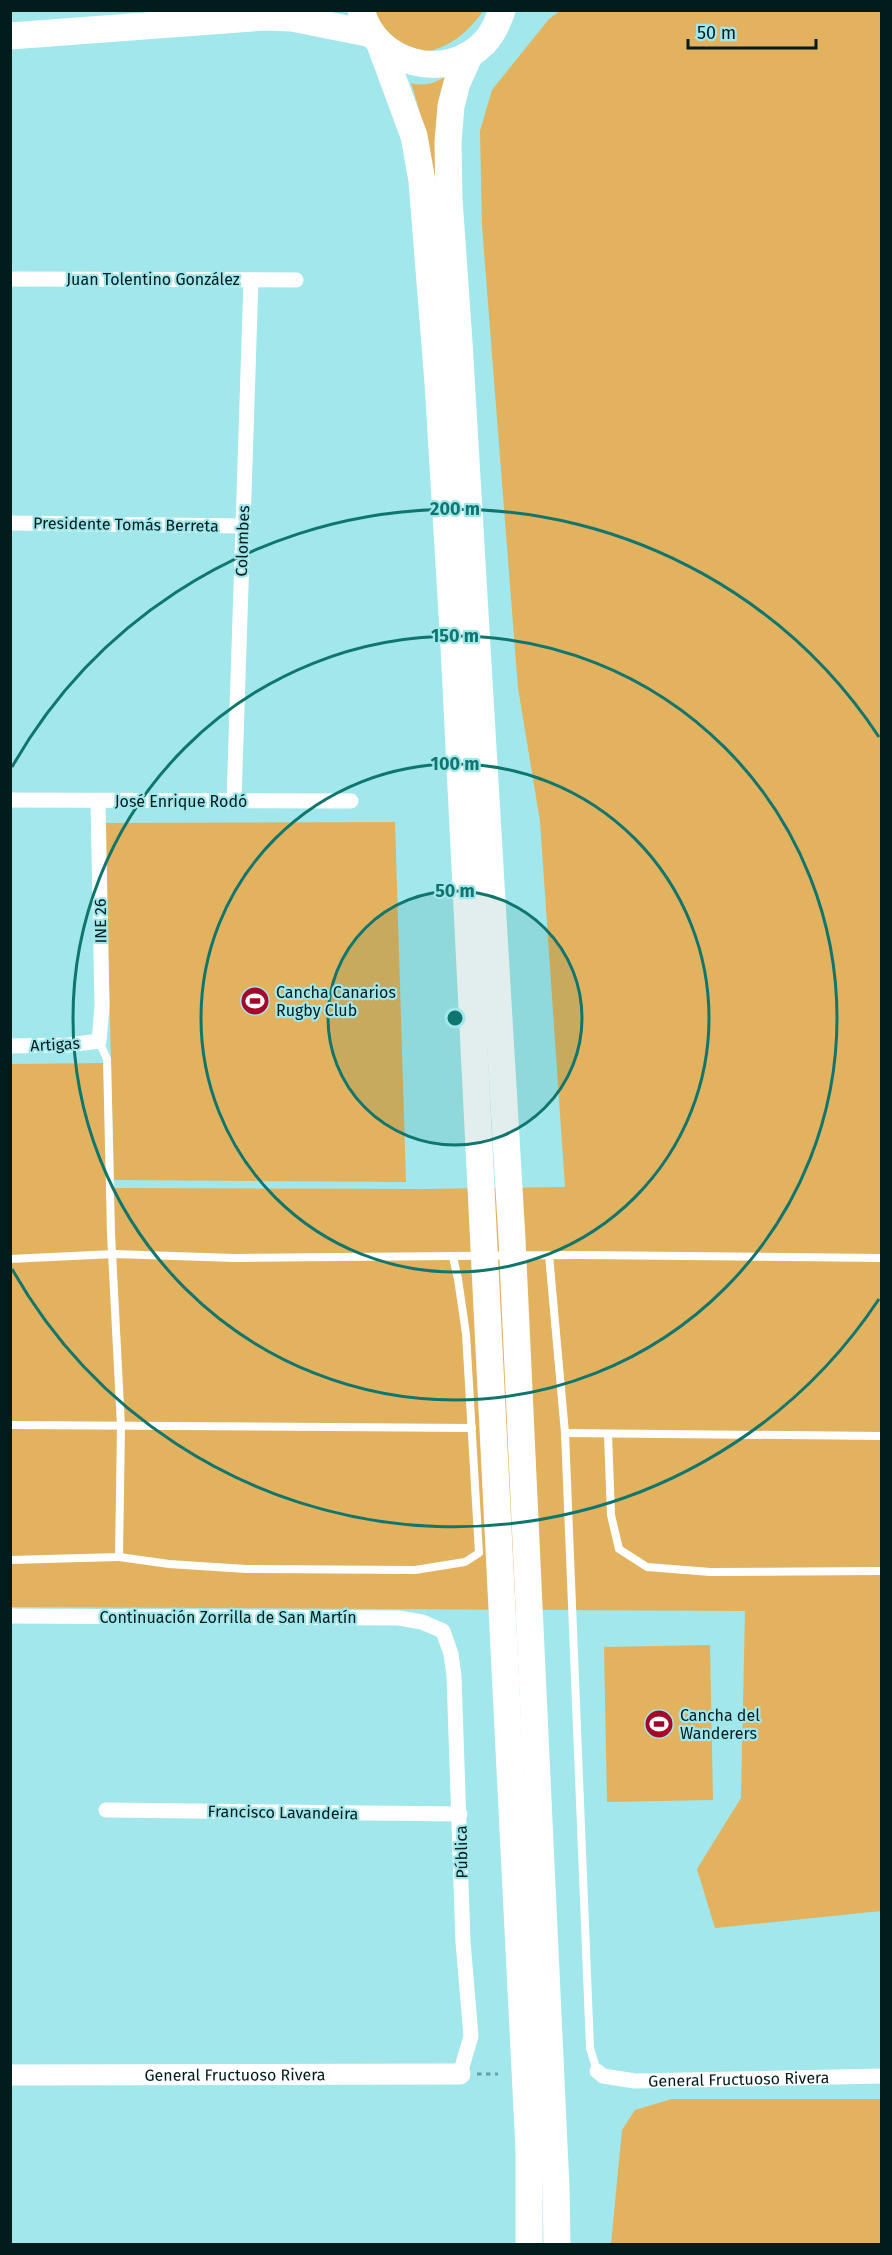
<svg xmlns="http://www.w3.org/2000/svg" width="892" height="2255" font-family="'Fira Sans',sans-serif">
  <style>
    .green { fill: #e2b25e }
    .lines { fill: none; stroke-linecap: round; stroke-linejoin: round }
    .path { stroke: #679ea1; stroke-width: 3; stroke-dasharray: 4.5 4.5; stroke-linecap: butt }
    .lane { stroke: #fff; stroke-width: 8 }
    .street { stroke: #fff; stroke-width: 15 }
    .secondary { stroke: #fff; stroke-width: 21 }
    .highway { stroke: #fff; stroke-width: 27 }
    .ring { fill: none; stroke: #0f766e; stroke-width: 3 }
    .labels { text-anchor: middle; stroke-width: 4.5; stroke-linejoin: round; paint-order: stroke }
    .street-label { font-size: 16px; fill: #001c1d; stroke: #a1e7eb }
    .poi-label { font-size: 16px; fill: #001c1d; stroke: #a1e7eb; text-anchor: start }
    .centre { fill: #0f766e; stroke: #a1e7eb; stroke-width: 3 }
    .ring-label { font-size: 18px; text-anchor: middle; font-weight: bold; fill: #0f766e; stroke: #a1e7eb; stroke-width: 4.5; stroke-linejoin: round; paint-order: stroke }
  </style>
  <rect width="100%" height="100%" fill="#a1e7eb"/>
  <!-- green -->
  <g class="green">
    <path d="M376,11H483C469,32 445,52 418,52C407,51 393,41 383,37Z"/>
    <polygon points="560,11 881,11 881,1911 715,1928 697,1869 741,1798 745,1611 11,1607 10,1064 106,1063 111,1188 425,1189 565,1187 540,821 518,688 482,226 480,131 492,90 549,19"/>
    <path d="M446,76L438,255C431,198 430,138 411,83C424,87 435,83 446,76Z"/>
    <polygon points="395,822 406,1182 114,1180 105,823"/>
    <polygon points="710,1645 713,1800 607,1802 604,1647"/>
    <polygon points="672,2099 881,2099 881,2244 611,2244 622,2130 635,2110"/>
  </g>
  <g class="lines">
    <!-- path -->
    <polyline class="path" points="477,2074 498,2074"/>
    <!-- lane -->
    <g class="lane">
      <polyline points="549,1255 565,1433 590,2048 597,2071"/>
      <polyline points="10,1259 114,1254 234,1258 580,1255 882,1258"/>
      <polyline points="10,1425 472,1428"/>
      <polyline points="565,1433 882,1436"/>
      <polyline points="608,1434 611,1515 619,1549 647,1567 710,1572 882,1571"/>
      <polyline points="119,1557 169,1564 246,1569 415,1570 465,1562 479,1553 466,1334 458,1279 453,1257"/>
      <polyline points="10,1560 119,1557 121,1426 111,1233 107,1059 99,1041"/>
    </g>
    <!-- street -->
    <g class="street">
      <polyline points="10,279 296,280"/>
      <polyline points="10,523 242,526"/>
      <polyline points="10,800 351,801"/>
      <polyline points="234,801 251,280"/>
      <polyline points="10,1046 69,1045 99,1041 102,1006 98,801"/>
      <polyline points="10,1616 399,1618 422,1622 443,1631 451,1654 454,1676 463,1942 471,2036 460,2074"/>
      <polyline points="106,1810 460,1814"/>
      <path id="s1" d="M597,2071L603,2076L635,2081L882,2076"/>
    </g>
    <!-- secondary -->
    <path class="secondary" id="s2" d="M10,2075L460,2074"/>
    <!-- highway -->
    <g class="highway">
      <path d="M361,10C375,64 445,83 484,43C493,34 498,22 502,10"/>
      <polyline points="10,36 265,17 292,18 372,34"/>
      <polyline points="380,44 414,136 422,181 438,383 454,647 529,2150 529,2244"/>
      <polyline points="470,54 457,83 451,106 448,142 449,199 459,342 512,1239 556,2187 557,2244"/>
    </g>
  </g>
  <!-- distance rings -->
  <circle cx="455" cy="1018" r="127" fill="#0f766e" fill-opacity=".12"/>
  <g class="ring">
    <circle cx="455" cy="1018" r="127"/>
    <circle cx="455" cy="1018" r="254"/>
    <circle cx="455" cy="1018" r="382"/>
    <path d="M879 1299A509 509 0 0 1 12 1269M12 767A509 509 0 0 1 879 737"/>
  </g>
  <!-- icons -->
  <defs>
    <g id="stadium-disc" transform="scale(1.5)"><circle r="9.5" fill="#a40729" stroke="#a1e7eb"/><path d="M0-5a6.5 5 0 1 0 0 10a6.5 5 0 1 0 0-10ZM-3.5-1.8h7v3.6h-7Z" fill="#fff"/></g>
  </defs>
  <g fill-rule="evenodd">
    <use href="#stadium-disc" x="255" y="1001"/>
    <use href="#stadium-disc" x="659" y="1724"/>
  </g>
  <g class="labels">
    <!-- street labels -->
    <g class="street-label">
      <text x="153" y="285">Juan Tolentino González</text>
      <text transform="translate(126 524) rotate(1)" y="6">Presidente Tomás Berreta</text>
      <text transform="translate(242 541) rotate(-88)" y="6">Colombes</text>
      <text x="181" y="807">José Enrique Rodó</text>
      <text transform="translate(100 921) rotate(-91)" y="6">INE 26</text>
      <text transform="translate(55 1044) rotate(-3)" y="6">Artigas</text>
      <text x="228" y="1623">Continuación Zorrilla de San Martín</text>
      <text transform="translate(283 1812) rotate(1)" y="6">Francisco Lavandeira</text>
      <text transform="translate(461 1852) rotate(-91)" y="6">Pública</text>
      <text dy="6" stroke="none"><textPath href="#s2" startOffset="225">General Fructuoso Rivera</textPath></text>
      <text dy="6" stroke="none"><textPath href="#s1" startOffset="144">General Fructuoso Rivera</textPath></text>
    </g>
    <!-- poi labels -->
    <g class="poi-label">
      <text x="276" y="998">Cancha Canarios<tspan x="276" dy="18">Rugby Club</tspan></text>
      <text x="680" y="1721">Cancha del<tspan x="680" dy="18">Wanderers</tspan></text>
    </g>
  </g>
  <circle cx="455" cy="1018" r="9" class="centre"/>
  <g class="ring-label">
    <text x="455" y="515">200 m</text>
    <text x="455" y="642">150 m</text>
    <text x="455" y="770">100 m</text>
    <text x="455" y="897">50 m</text>
  </g>
  <!-- border -->
  <rect width="892" height="2255" fill="none" stroke="#001c1d" stroke-width="24"/>
  <!-- scale -->
  <path d="M688 39v9h128v-9" fill="none" stroke="#001c1d" stroke-width="3"/>
  <text x="697" y="39" font-size="18" fill="#001c1d" stroke="#a1e7eb" stroke-width="4.5" paint-order="stroke">50 m</text>
</svg>
